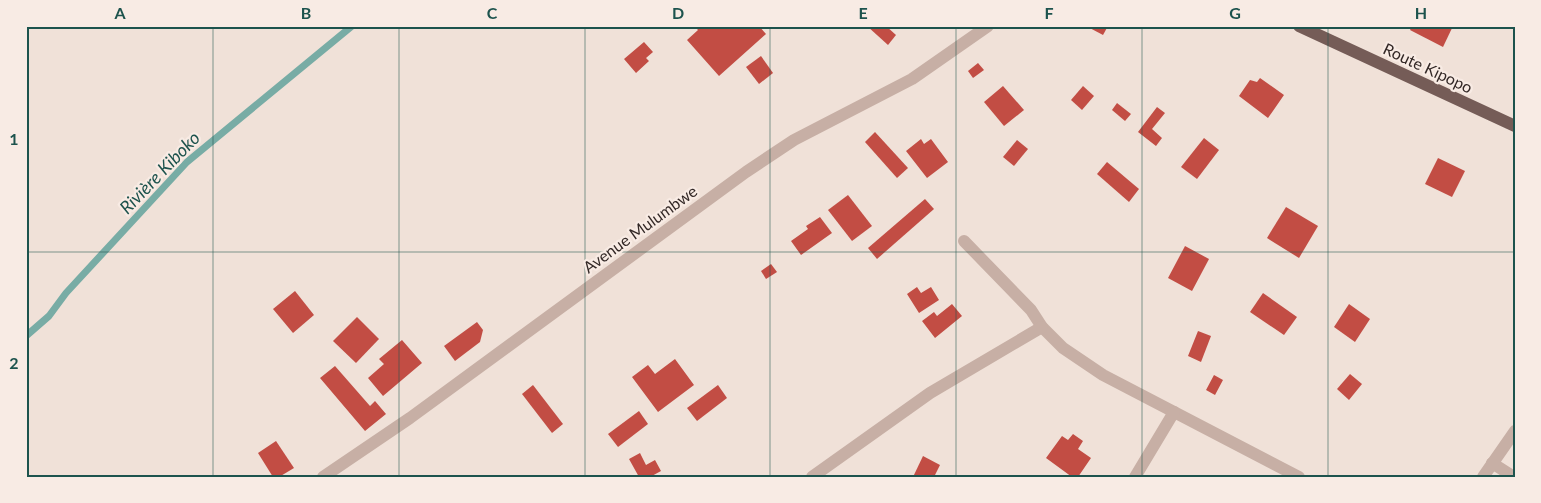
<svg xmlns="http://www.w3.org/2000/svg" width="1541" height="503" font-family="Lato,sans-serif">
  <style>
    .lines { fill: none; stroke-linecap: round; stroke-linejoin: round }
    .stream { stroke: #78aca5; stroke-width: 7 }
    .building { fill: #c24d44 }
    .minor { stroke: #c7afa5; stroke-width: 12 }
    .major { stroke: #755c57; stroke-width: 12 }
    .grid { fill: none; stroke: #1d534d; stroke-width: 1; stroke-opacity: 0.55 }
    .labels { text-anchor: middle; stroke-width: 4.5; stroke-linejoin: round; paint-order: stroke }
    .street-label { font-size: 16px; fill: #332826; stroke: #f8ebe4 }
    .water-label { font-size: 18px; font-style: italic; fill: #1d534d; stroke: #f8ebe4 }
    .neatline { fill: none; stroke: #1d534d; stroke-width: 2 }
    .grid-label { font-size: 16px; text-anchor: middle; font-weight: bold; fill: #1d534d }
  </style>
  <rect width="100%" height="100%" fill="#f0e1d8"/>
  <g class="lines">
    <!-- stream -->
    <polyline class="stream" points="26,336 49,316 66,293 187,162 352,26"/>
  </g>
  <!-- building -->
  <g class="building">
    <polygon points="694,26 759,26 766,34 719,76 687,40 698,30"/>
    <polygon points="867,26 886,26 896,35 888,45"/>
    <polygon points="1086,26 1108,26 1103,35"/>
    <polygon points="1412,26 1453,26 1443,47 1410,30"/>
    <polygon points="644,42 653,52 646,58 649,61 636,73 624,59"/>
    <polygon points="761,56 773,73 759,84 746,67"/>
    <polygon points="978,63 984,70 973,78 968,71"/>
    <polygon points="1260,78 1284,95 1268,118 1239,96 1250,80 1257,82"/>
    <polygon points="1003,86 1024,110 1004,126 984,102"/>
    <polygon points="1083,86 1094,96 1082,110 1071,100"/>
    <polygon points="1117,103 1131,114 1125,121 1112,110"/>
    <polygon points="1157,107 1165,113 1152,129 1162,138 1156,146 1138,132"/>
    <polygon points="875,132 908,168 897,178 865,142"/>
    <polygon points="1204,138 1219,150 1197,179 1181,167"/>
    <polygon points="921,139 924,144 931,139 948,162 927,178 906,151"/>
    <polygon points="1017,140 1028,149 1014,166 1003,157"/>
    <polygon points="1438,158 1465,171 1452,197 1425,184"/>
    <polygon points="1107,162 1139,189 1129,202 1097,174"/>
    <polygon points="848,195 872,226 852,241 828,210"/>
    <polygon points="925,199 934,209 877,259 868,248"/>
    <polygon points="1286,207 1318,226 1299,258 1267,238"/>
    <polygon points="820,217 832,233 801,255 791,241 808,229 806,226"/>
    <polygon points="1185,246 1209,259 1192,291 1168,278"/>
    <polygon points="771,264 777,272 766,279 761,271"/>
    <polygon points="917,287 921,293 931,287 939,300 919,313 907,294"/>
    <polygon points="295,291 314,315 293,333 273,309"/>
    <polygon points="1263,293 1297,317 1284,335 1250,312"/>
    <polygon points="952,304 962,316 935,338 922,321 934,312 937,316"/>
    <polygon points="1349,304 1370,319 1355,342 1334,327"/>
    <polygon points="357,317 379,339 356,363 333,341"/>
    <polygon points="477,322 483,330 480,342 455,361 444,346"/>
    <polygon points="1198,331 1211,336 1201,362 1188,356"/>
    <polygon points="402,340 422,363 383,396 368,378 384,364 379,359"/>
    <polygon points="675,359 694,385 658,412 632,377 648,365 655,374"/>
    <polygon points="335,366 370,406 375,401 386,414 365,431 320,378"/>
    <polygon points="1350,374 1362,384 1349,400 1337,389"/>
    <polygon points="1214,375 1223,380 1215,395 1206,390"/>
    <polygon points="533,385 563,424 552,433 522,394"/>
    <polygon points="718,385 727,398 697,421 687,408"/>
    <polygon points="639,411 648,424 618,447 608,434"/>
    <polygon points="1073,434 1083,441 1078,449 1091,458 1078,477 1072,477 1046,458 1062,436 1068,440"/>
    <polygon points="276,441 294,468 279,477 273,477 258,453"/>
    <polygon points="640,453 646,465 655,460 661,471 650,477 639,477 629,459"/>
    <polygon points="923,456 940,465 934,477 913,477"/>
  </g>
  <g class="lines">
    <!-- minor -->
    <g class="minor">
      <polyline points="964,241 1031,310 1042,327 1063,348 1103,375 1299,477"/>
      <polyline points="1492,463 1514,477"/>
      <polyline points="323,477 410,418 746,172 794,140 912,79 988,26"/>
      <polyline points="812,477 930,393 1042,327"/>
      <polyline points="1135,477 1174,412"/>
      <polyline points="1483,477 1515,431"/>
    </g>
    <!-- major -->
    <polyline class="major" points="1299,26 1515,126"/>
  </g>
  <!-- grid -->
  <path class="grid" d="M213,26V477M399,26V477M585,26V477M770,26V477M956,26V477M1142,26V477M1328,26V477M26,252H1515"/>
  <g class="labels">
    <!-- street labels -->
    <g class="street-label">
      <text transform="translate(1428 68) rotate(25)" y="6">Route Kipopo</text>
      <text transform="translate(640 229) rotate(-36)" y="6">Avenue Mulumbwe</text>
    </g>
    <!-- water labels -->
    <g class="water-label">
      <text transform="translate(160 173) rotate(-46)" y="6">Rivière Kiboko</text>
    </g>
  </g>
  <!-- border -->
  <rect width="1541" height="503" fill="none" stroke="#f8ebe4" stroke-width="55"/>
  <rect x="28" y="28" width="1486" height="448" class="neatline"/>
  <g class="grid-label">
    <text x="120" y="19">A</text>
    <text x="306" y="19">B</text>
    <text x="492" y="19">C</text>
    <text x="678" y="19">D</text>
    <text x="863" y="19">E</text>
    <text x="1049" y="19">F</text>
    <text x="1235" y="19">G</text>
    <text x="1421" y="19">H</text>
    <text x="14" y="145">1</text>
    <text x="14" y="369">2</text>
  </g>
</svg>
